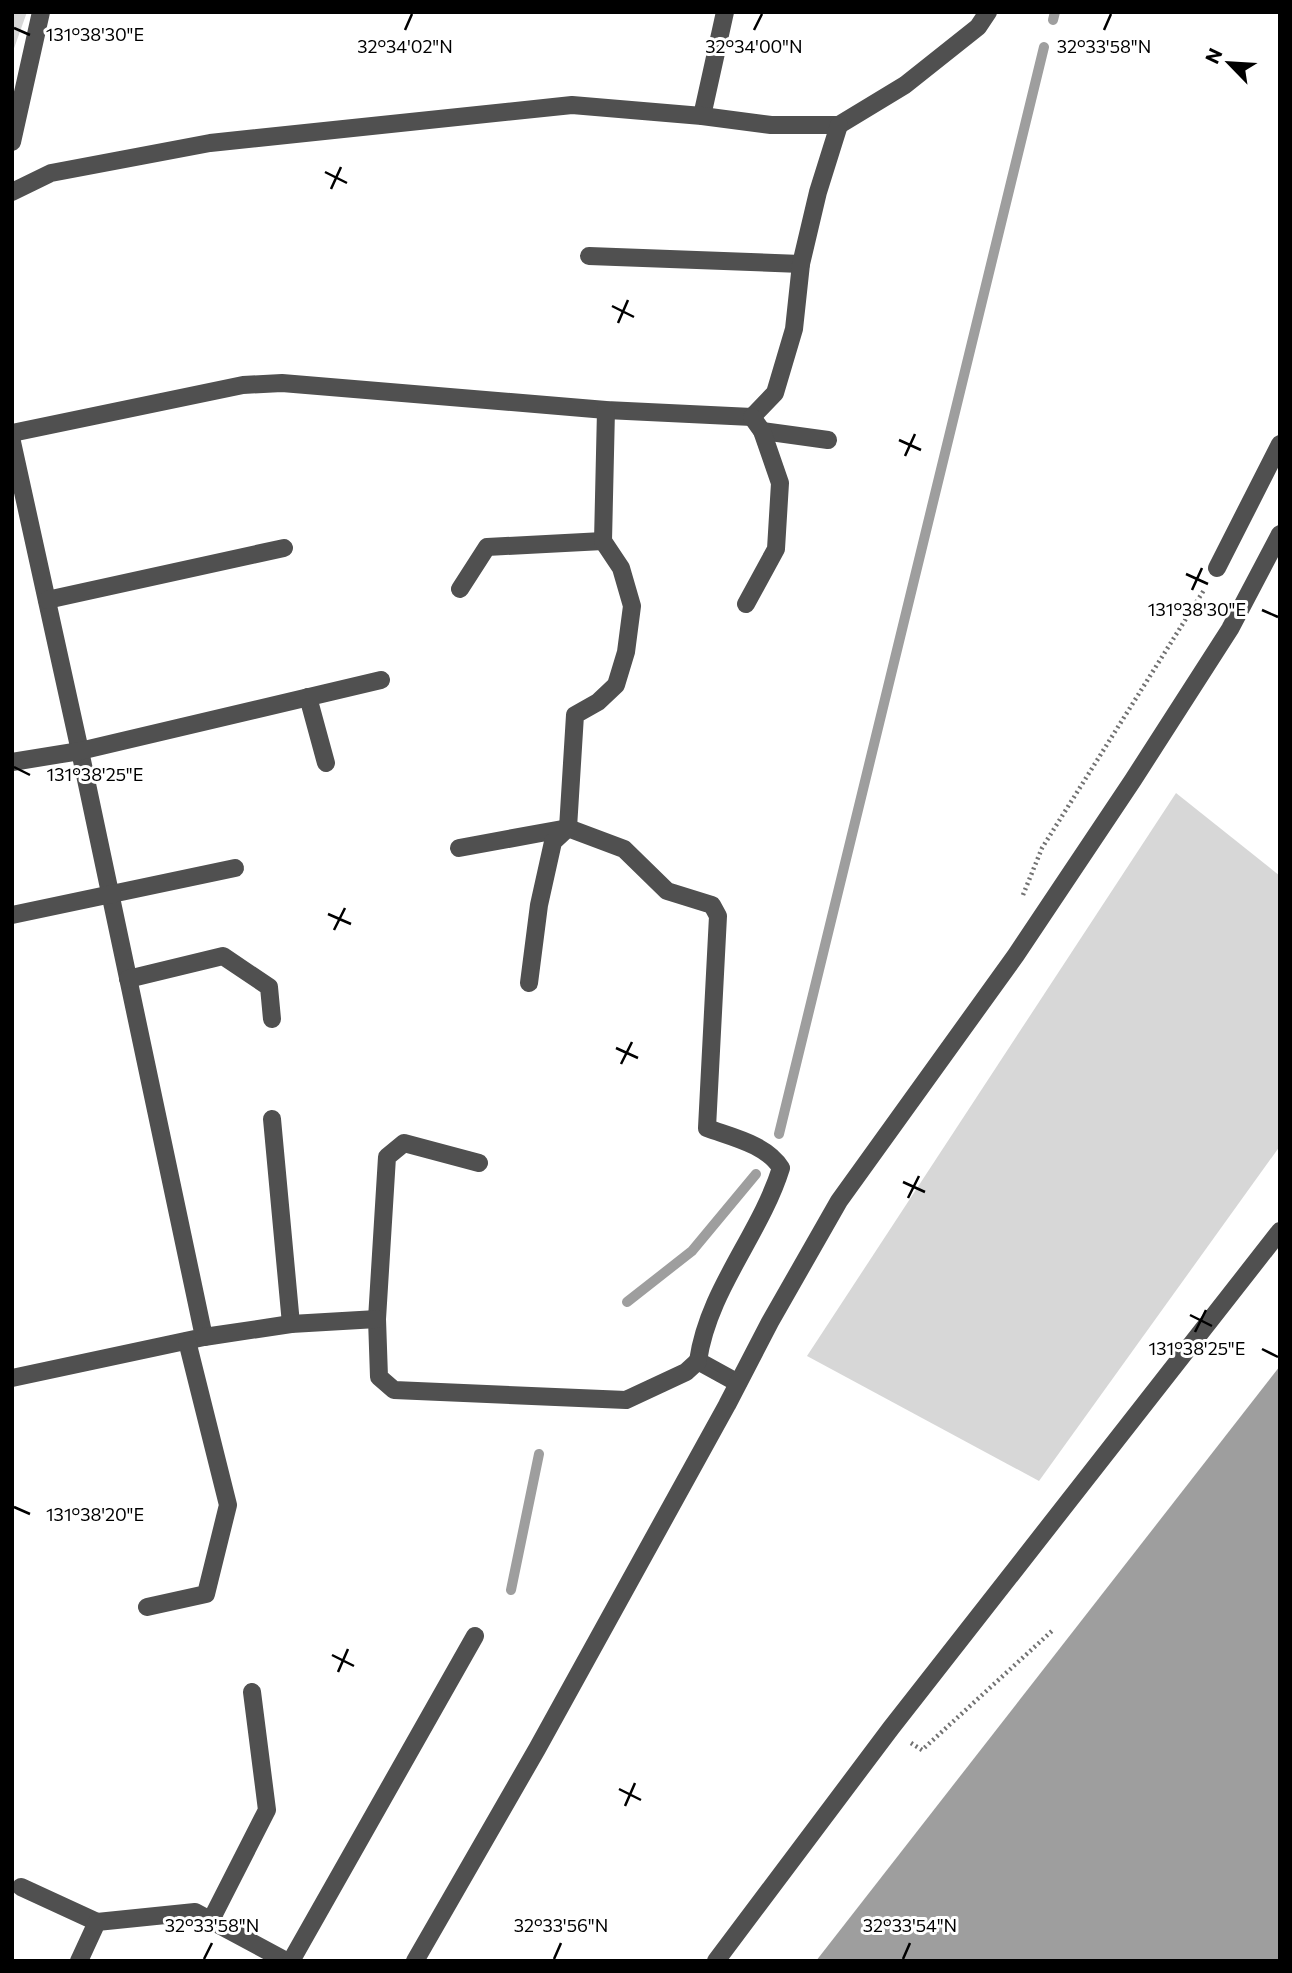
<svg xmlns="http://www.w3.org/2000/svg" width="1292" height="1973" font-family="Commissioner,sans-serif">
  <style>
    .green { fill: #d7d7d7 }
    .water { fill: #9e9e9e }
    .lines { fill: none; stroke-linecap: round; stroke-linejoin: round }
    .stream { stroke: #9e9e9e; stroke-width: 10 }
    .path { stroke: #727272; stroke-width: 4.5; stroke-dasharray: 2 3.5; stroke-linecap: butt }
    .minor { stroke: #505050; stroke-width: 18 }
    .ticks { fill: none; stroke: #000; stroke-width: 2.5 }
    .ticks-label { font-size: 18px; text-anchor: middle; fill: #000; stroke: #fff; stroke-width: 6; stroke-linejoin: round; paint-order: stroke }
  </style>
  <rect width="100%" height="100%" fill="#fff"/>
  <!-- green -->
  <g class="green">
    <polygon points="12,12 27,12 12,54"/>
    <polygon points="1176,793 1280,876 1280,1146 1039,1481 807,1356"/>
  </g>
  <!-- water -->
  <polygon class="water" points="1280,1366 1280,1961 816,1961"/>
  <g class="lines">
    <!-- stream -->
    <g class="stream">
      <polyline points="1053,20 1055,12"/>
      <polyline points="779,1134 1044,47"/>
      <polyline points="627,1302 692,1251 756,1174"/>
      <polyline points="511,1590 539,1454"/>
    </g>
    <!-- path -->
    <g class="path">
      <polyline points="1023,895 1042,848 1204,590"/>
      <polyline points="911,1743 922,1750 1053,1630"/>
    </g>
    <!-- minor -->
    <g class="minor">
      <polyline points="702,116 725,12"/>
      <polyline points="12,142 41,12"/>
      <polyline points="12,192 51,173 210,143 572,105 702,116 771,125 839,125 905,85 978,27 988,12"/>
      <polyline points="589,256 801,264"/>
      <polyline points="762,431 828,440"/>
      <polyline points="12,433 243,385 282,383 606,410 752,417 775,393 794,329 801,264 818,192 839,125"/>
      <polyline points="12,442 80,751 204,1337 12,1378"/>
      <polyline points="1217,568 1280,444"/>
      <polyline points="460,589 487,547 603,541"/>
      <polyline points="47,600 284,548"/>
      <polyline points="746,604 776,549 780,483 762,431 752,417"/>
      <polyline points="308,697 326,763"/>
      <polyline points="12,762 80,751 381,680"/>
      <path d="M459,848L568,828L624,849L667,891L712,905L718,916L707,1128C731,1137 766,1144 781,1168C760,1235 708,1290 698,1361L738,1383"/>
      <polyline points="12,915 235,868"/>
      <polyline points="128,979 223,956 269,987 272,1019"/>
      <polyline points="529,983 539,905 553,842 568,828 575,715 598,702 616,685 626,652 632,606 621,568 603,541 606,410"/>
      <polyline points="272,1119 291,1324"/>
      <polyline points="479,1163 404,1143 387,1157 377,1319 379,1377 394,1390 626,1400 686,1372 698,1361"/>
      <polyline points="204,1337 291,1324 377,1319"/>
      <polyline points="147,1607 206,1594 228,1505 187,1341"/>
      <polyline points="21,1887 97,1922"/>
      <polyline points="211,1920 267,1810 252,1692"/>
      <polyline points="79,1961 97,1922 195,1912 286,1961"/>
      <polyline points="291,1961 475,1636"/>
      <polyline points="415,1961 537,1749 727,1405 770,1322 839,1201 1016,955 1133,780 1230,629 1280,534"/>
      <polyline points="716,1961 891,1728 1280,1231"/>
    </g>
  </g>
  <!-- ticks -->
  <path class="ticks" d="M14,28L30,35M405,30L412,14M754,30L762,14M1104,30L1111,14M325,172L347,183M331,189L341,167M612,306L634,317M618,323L628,300M899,440L921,450M905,456L915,434M1186,574L1208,584M1192,590L1202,568M1262,610L1278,617M14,767L30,775M328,914L351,924M334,930L345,908M616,1048L638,1058M621,1064L632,1042M903,1182L925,1192M908,1198L919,1176M1190,1315L1212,1326M1195,1332L1206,1310M1262,1349L1278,1357M14,1507L30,1514M332,1655L354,1666M338,1672L348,1649M619,1789L641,1800M625,1806L635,1783M204,1959L212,1943M554,1959L561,1943M903,1959L910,1943"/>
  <g class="ticks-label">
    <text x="95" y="41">131°38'30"E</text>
    <text x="405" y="53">32°34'02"N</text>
    <text x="754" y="53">32°34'00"N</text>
    <text x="1104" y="53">32°33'58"N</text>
    <text x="1197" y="616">131°38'30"E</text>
    <text x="95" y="781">131°38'25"E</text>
    <text x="1197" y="1355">131°38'25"E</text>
    <text x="95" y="1521">131°38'20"E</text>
    <text x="212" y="1932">32°33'58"N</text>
    <text x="561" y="1932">32°33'56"N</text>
    <text x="910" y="1932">32°33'54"N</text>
  </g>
  <!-- border -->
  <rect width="1292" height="1973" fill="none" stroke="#000000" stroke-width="28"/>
  <!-- north arrow -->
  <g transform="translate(1229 63) rotate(295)" stroke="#ffffff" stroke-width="5" paint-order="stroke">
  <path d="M0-5L12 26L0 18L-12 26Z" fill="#000000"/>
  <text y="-10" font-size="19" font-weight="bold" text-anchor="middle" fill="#000000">N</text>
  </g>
</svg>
